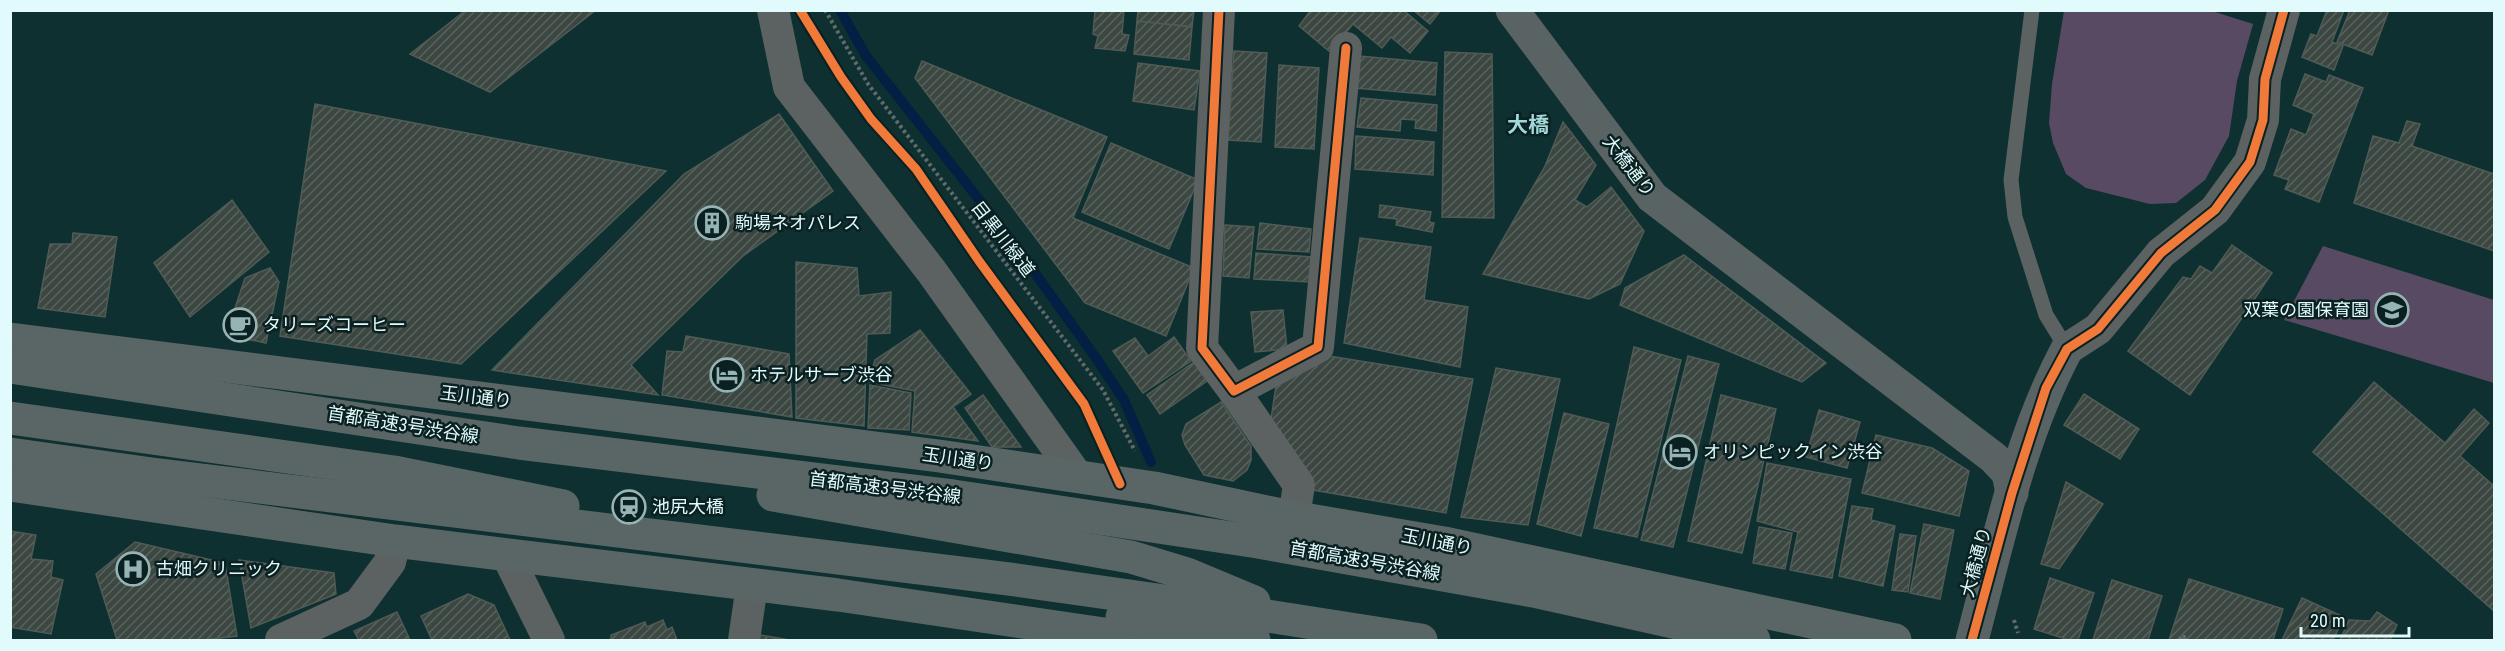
<svg xmlns="http://www.w3.org/2000/svg" width="2505" height="651" font-family="'Roboto Condensed','Noto Sans JP',sans-serif">
  <style>
    .park { fill: #584a63 }
    .lines { fill: none; stroke-linecap: round; stroke-linejoin: round }
    .stream { stroke: #032044; stroke-width: 10 }
    .building { fill: url(#building-hatch); stroke: #515b55; stroke-width: 1.5 }
    .path { stroke: #636a6a; stroke-width: 4; stroke-dasharray: 3 3; stroke-linecap: butt }
    .lane { stroke: #5c6161; stroke-width: 15 }
    .street { stroke: #5c6161; stroke-width: 32 }
    .secondary { stroke: #5a6363; stroke-width: 33 }
    .highway { stroke: #5a6666; stroke-width: 33 }
    .cycleway-casing { stroke: #0a2021; stroke-width: 13 }
    .cycleway { stroke: #f17a3a; stroke-width: 9 }
    .labels { text-anchor: middle; stroke-width: 5; stroke-linejoin: round; paint-order: stroke }
    .street-label { font-size: 18px; fill: #e1fbfc; stroke: #0a2021 }
    .poi-label { font-size: 18px; fill: #e1fbfc; stroke: #0a2021; text-anchor: start }
    .quarter-label { font-size: 21px; font-weight: bold; fill: #a2d8d9; stroke: #0a2021 }
  </style>
  <defs>
    <pattern id="building-hatch" width="6" height="6" patternUnits="userSpaceOnUse" patternTransform="scale(1.5)"><rect width="6" height="6" fill="#3c4742"/><path d="M-1 1l2-2M0 6l6-6M5 7l2-2" fill="none" stroke="#58625e"/></pattern>
  </defs>
  <rect width="100%" height="100%" fill="#0e3030"/>
  <!-- park -->
  <g class="park">
    <polygon points="2064,11 2212,11 2253,24 2237,81 2229,136 2205,180 2176,203 2150,204 2086,188 2066,174 2053,143 2049,123 2052,84"/>
    <polygon points="2323,246 2494,300 2494,383 2284,320"/>
  </g>
  <g class="lines">
    <!-- stream -->
    <polyline class="stream" points="840,10 866,56 1014,244 1096,358 1124,400 1151,462"/>
  </g>
  <!-- building -->
  <g class="building">
    <polygon points="466,10 596,10 490,92 410,54"/>
    <polygon points="1092,10 1124,10 1122,34 1129,35 1125,51 1095,48 1098,36 1093,34 1095,11"/>
    <polygon points="1138,10 1194,10 1192,27 1137,21"/>
    <polygon points="1311,10 1403,10 1428,31 1410,53 1391,37 1382,48 1353,24 1330,52 1299,26"/>
    <polygon points="1413,10 1441,10 1430,24"/>
    <polygon points="2327,10 2344,10 2332,42 2343,46 2334,70 2302,57 2311,34 2317,36"/>
    <polygon points="2350,10 2389,10 2372,55 2337,42"/>
    <polygon points="1137,21 1192,27 1189,60 1134,54"/>
    <polygon points="1234,51 1267,53 1261,142 1228,140"/>
    <polygon points="1445,52 1492,54 1494,218 1442,217"/>
    <polygon points="1359,56 1437,63 1435,95 1355,88"/>
    <polygon points="922,61 1107,137 1073,218 1194,268 1166,336 1085,303 915,78"/>
    <polygon points="1138,63 1200,71 1194,110 1133,101"/>
    <polygon points="1279,65 1319,68 1314,149 1275,147"/>
    <polygon points="2305,74 2326,82 2329,75 2363,88 2319,202 2285,189 2289,180 2274,175 2291,129 2306,135 2314,114 2293,105"/>
    <polygon points="1361,98 1437,105 1436,131 1415,128 1416,120 1401,119 1400,131 1357,127"/>
    <polygon points="315,104 666,171 461,364 280,336"/>
    <polygon points="779,114 833,191 743,256 631,365 658,395 492,370 684,174"/>
    <polygon points="2407,121 2420,124 2412,146 2494,174 2494,251 2354,203 2373,136 2399,143"/>
    <polygon points="1563,122 1596,165 1575,200 1587,207 1611,187 1644,231 1620,284 1589,299 1483,274 1545,166"/>
    <polygon points="1356,136 1434,142 1433,175 1355,169"/>
    <polygon points="1111,143 1198,180 1169,249 1082,212"/>
    <polygon points="232,200 269,252 190,317 154,263"/>
    <polygon points="1380,205 1431,212 1429,222 1434,223 1432,232 1396,225 1397,219 1379,217"/>
    <polygon points="1260,223 1311,229 1309,252 1257,249"/>
    <polygon points="1225,225 1254,227 1249,278 1223,276"/>
    <polygon points="73,233 117,237 105,317 38,308 50,244 72,244"/>
    <polygon points="1360,238 1431,247 1424,300 1468,307 1460,367 1344,343"/>
    <polygon points="2232,245 2272,273 2190,395 2128,351 2183,277 2191,279 2200,266 2212,273"/>
    <polygon points="1256,253 1312,257 1309,282 1254,279"/>
    <polygon points="1684,255 1826,363 1802,382 1620,305 1625,288"/>
    <polygon points="796,262 857,268 859,296 891,292 890,333 867,334 864,426 796,418"/>
    <polygon points="270,268 279,282 266,343 226,335 245,278"/>
    <polygon points="1283,310 1287,349 1255,352 1251,312"/>
    <polygon points="920,330 971,394 953,407 978,441 912,432 915,391 869,382 875,360"/>
    <polygon points="686,336 789,354 792,417 662,395 667,351 683,352"/>
    <polygon points="1174,337 1191,361 1143,393 1113,351 1135,338 1148,356"/>
    <polygon points="1634,347 1681,360 1637,537 1594,528"/>
    <polygon points="1329,356 1473,379 1446,513 1313,490 1271,419 1276,386"/>
    <polygon points="1688,356 1719,364 1673,547 1641,540"/>
    <polygon points="1194,362 1207,381 1160,414 1147,395"/>
    <polygon points="1496,368 1560,379 1528,525 1461,517"/>
    <polygon points="2374,382 2445,443 2474,409 2489,423 2460,456 2494,486 2494,611 2313,452"/>
    <polygon points="870,385 911,393 909,430 868,428"/>
    <polygon points="2084,394 2139,429 2120,459 2064,425"/>
    <polygon points="983,395 1021,447 992,447 965,408"/>
    <polygon points="1721,395 1776,409 1742,553 1688,541"/>
    <polygon points="1221,402 1251,446 1251,460 1247,470 1233,481 1204,475 1185,445 1182,435 1186,424"/>
    <polygon points="1819,410 1860,422 1847,468 1806,457"/>
    <polygon points="1564,413 1609,424 1581,536 1537,524"/>
    <polygon points="1876,435 1932,448 1969,471 1959,516 1862,493"/>
    <polygon points="1767,463 1851,479 1832,578 1790,570 1798,532 1757,521"/>
    <polygon points="2066,482 2103,504 2059,569 2041,564"/>
    <polygon points="1852,506 1873,509 1871,520 1895,526 1883,586 1839,576"/>
    <polygon points="1924,524 1954,530 1940,599 1910,593"/>
    <polygon points="1759,527 1792,533 1785,569 1753,563"/>
    <polygon points="10,531 36,535 31,559 53,561 51,577 63,580 51,634 10,627"/>
    <polygon points="1900,534 1916,536 1908,592 1892,590"/>
    <polygon points="135,542 225,563 237,636 203,640 117,640 96,574"/>
    <polygon points="239,560 334,573 336,594 251,628"/>
    <polygon points="2050,578 2094,593 2078,640 2069,640 2034,629"/>
    <polygon points="2189,579 2283,609 2273,640 2169,640"/>
    <polygon points="2112,580 2162,596 2148,640 2093,640"/>
    <polygon points="468,594 494,605 510,640 432,640 421,616"/>
    <polygon points="2302,598 2344,617 2333,640 2282,640"/>
    <polygon points="397,612 410,640 359,640 354,631"/>
    <polygon points="2377,612 2397,625 2390,640 2340,640 2349,620 2370,621"/>
    <polygon points="663,620 667,630 672,627 677,640 608,640 611,639 611,635 645,622 647,627"/>
    <polygon points="760,635 790,640 759,640"/>
  </g>
  <g class="lines">
    <!-- path -->
    <g class="path">
      <polyline points="825,10 868,84 1103,390 1135,451"/>
      <polyline points="2014,620 2018,633"/>
      <polyline points="2180,640 2181,636 2188,638 2187,640"/>
    </g>
    <!-- lane -->
    <polyline class="lane" points="2032,10 2011,180 2015,217 2046,315 2067,349"/>
    <!-- street -->
    <g class="street">
      <polyline points="773,10 789,87 932,272 1077,476"/>
      <polyline points="1219,10 1202,348 1234,391 1318,347 1346,48"/>
      <polyline points="2067,349 2098,329 2161,253 2215,210 2250,162 2263,120 2265,79 2284,10"/>
      <polyline points="1234,391 1299,485 1294,517"/>
      <polyline points="507,555 549,640"/>
      <polyline points="281,640 359,604 390,562 395,541"/>
      <polyline points="744,640 752,585"/>
    </g>
    <!-- secondary -->
    <g class="secondary">
      <polyline points="1512,10 1652,197 1994,458 2008,473 2012,493"/>
      <path d="M1972,640C1998,543 2019,439 2067,349"/>
    </g>
    <!-- highway -->
    <g class="highway">
      <polyline points="10,339 939,456 1154,488 1286,516 1444,543 1895,640"/>
      <polyline points="10,367 519,443 953,496 1258,542 1533,591 1754,640"/>
      <polyline points="10,418 394,472 563,506"/>
      <polyline points="10,454 152,474 1009,579 1242,612 1421,640"/>
      <polyline points="10,485 395,541 838,595 1145,640"/>
      <polyline points="773,495 1131,557 1187,574 1254,602"/>
      <polyline points="1122,617 1254,640"/>
    </g>
    <!-- cycleway casing -->
    <g class="cycleway-casing">
      <g id="cycleway">
        <polyline points="800,10 841,77 871,119 916,169 979,261 1084,404 1120,484"/>
        <polyline points="1219,10 1202,348 1234,391 1318,347 1346,48"/>
        <polyline points="1972,640 2012,493 2046,388 2067,349 2098,329 2161,253 2215,210 2250,162 2263,120 2265,79 2284,10"/>
      </g>
    </g>
    <!-- cycleway -->
    <use href="#cycleway" class="cycleway"/>
  </g>
  <!-- icons -->
  <defs>
    <g id="building-ring" transform="scale(1.725)"><circle r="9.5" fill="#0a2021" stroke="#97b4b5" stroke-width="1.5"/><path d="M-4-6H4V6H1V3H-1V6H-4ZM-2.5-4.3h1.7v1.8h-1.7ZM.8-4.3h1.7v1.8H.8ZM-2.5-1h1.7V.8h-1.7ZM.8-1h1.7V.8H.8Z" fill="#97b4b5"/></g>
    <g id="school-ring" transform="scale(1.725)"><circle r="9.5" fill="#0a2021" stroke="#97b4b5" stroke-width="1.5"/><path d="M0-5L7-2L0 1L-7-2ZM-4 1L0 2.5L4 1V4Q0 6-4 4Z" fill="#97b4b5"/></g>
    <g id="cafe-ring" transform="scale(1.725)"><circle r="9.5" fill="#0a2021" stroke="#97b4b5" stroke-width="1.5"/><path d="M-5.5-4.5H6V0H3Q3 3.5 0 3.5H-2.5Q-5.5 3.5-5.5 0ZM3-3.2v2h1.7v-2ZM-6 4.5H4V6H-6Z" fill="#97b4b5"/></g>
    <g id="hotel-ring" transform="scale(1.725)"><circle r="9.5" fill="#0a2021" stroke="#97b4b5" stroke-width="1.5"/><path d="M-6-4.5h1.5V1H6V5H4.5V3h-9V5H-6ZM-4 0a1.8 1.8 0 1 1 3.6 0ZM.5 0V-2.5h3Q6-2.5 6 0Z" fill="#97b4b5"/></g>
    <g id="station-ring" transform="scale(1.725)"><circle r="9.5" fill="#0a2021" stroke="#97b4b5" stroke-width="1.5"/><path d="M-3-6H3Q5-6 5-4V2Q5 4 3 4L4.5 6H3L1.5 4h-3L-3 6H-4.5L-3 4Q-5 4-5 2V-4Q-5-6-3-6ZM-3.5-4v3h7v-3ZM-3.5 1v1.5H-2V1ZM2 1v1.5H3.5V1Z" fill="#97b4b5"/></g>
    <g id="hospital-ring" transform="scale(1.725)"><circle r="9.5" fill="#0a2021" stroke="#97b4b5" stroke-width="1.5"/><path d="M-5-5h3v3.5h4V-5h3V5h-3V1.5h-4V5h-3Z" fill="#97b4b5"/></g>
  </defs>
  <g fill-rule="evenodd">
    <use href="#building-ring" x="712" y="223"/>
    <use href="#school-ring" x="2392" y="310"/>
    <use href="#cafe-ring" x="240" y="325"/>
    <use href="#hotel-ring" x="727" y="375"/>
    <use href="#hotel-ring" x="1680" y="452"/>
    <use href="#station-ring" x="629" y="507"/>
    <use href="#hospital-ring" x="133" y="569"/>
  </g>
  <g class="labels">
    <!-- street labels -->
    <g class="street-label">
      <text transform="translate(1629 166) rotate(52)" y="6">大橋通り</text>
      <text transform="translate(1003 239) rotate(52)" y="6">目黒川緑道</text>
      <text transform="translate(476 397) rotate(7)" y="6">玉川通り</text>
      <text transform="translate(403 425) rotate(9)" y="6">首都高速3号渋谷線</text>
      <text transform="translate(958 459) rotate(8)" y="6">玉川通り</text>
      <text transform="translate(885 488) rotate(7)" y="6">首都高速3号渋谷線</text>
      <text transform="translate(1437 542) rotate(11)" y="6">玉川通り</text>
      <text transform="translate(1365 561) rotate(10)" y="6">首都高速3号渋谷線</text>
      <text transform="translate(1976 562) rotate(-75)" y="6">大橋通り</text>
    </g>
    <!-- poi labels -->
    <g class="poi-label">
      <text x="735" y="229">駒場ネオパレス</text>
      <text x="2369" y="316" text-anchor="end">双葉の園保育園</text>
      <text x="263" y="331">タリーズコーヒー</text>
      <text x="750" y="381">ホテルサーブ渋谷</text>
      <text x="1703" y="458">オリンピックイン渋谷</text>
      <text x="652" y="513">池尻大橋</text>
      <text x="156" y="575">古畑クリニック</text>
    </g>
    <!-- quarter labels -->
    <g class="quarter-label">
      <text x="1528" y="132">大橋</text>
    </g>
  </g>
  <!-- border -->
  <rect width="2505" height="651" fill="none" stroke="#e1fbfc" stroke-width="24"/>
  <!-- scale -->
  <path d="M2301 627v9h108v-9" fill="none" stroke="#e1fbfc" stroke-width="3"/>
  <text x="2310" y="627" font-size="18" fill="#e1fbfc" stroke="#0a2021" stroke-width="4.5" paint-order="stroke">20 m</text>
</svg>
